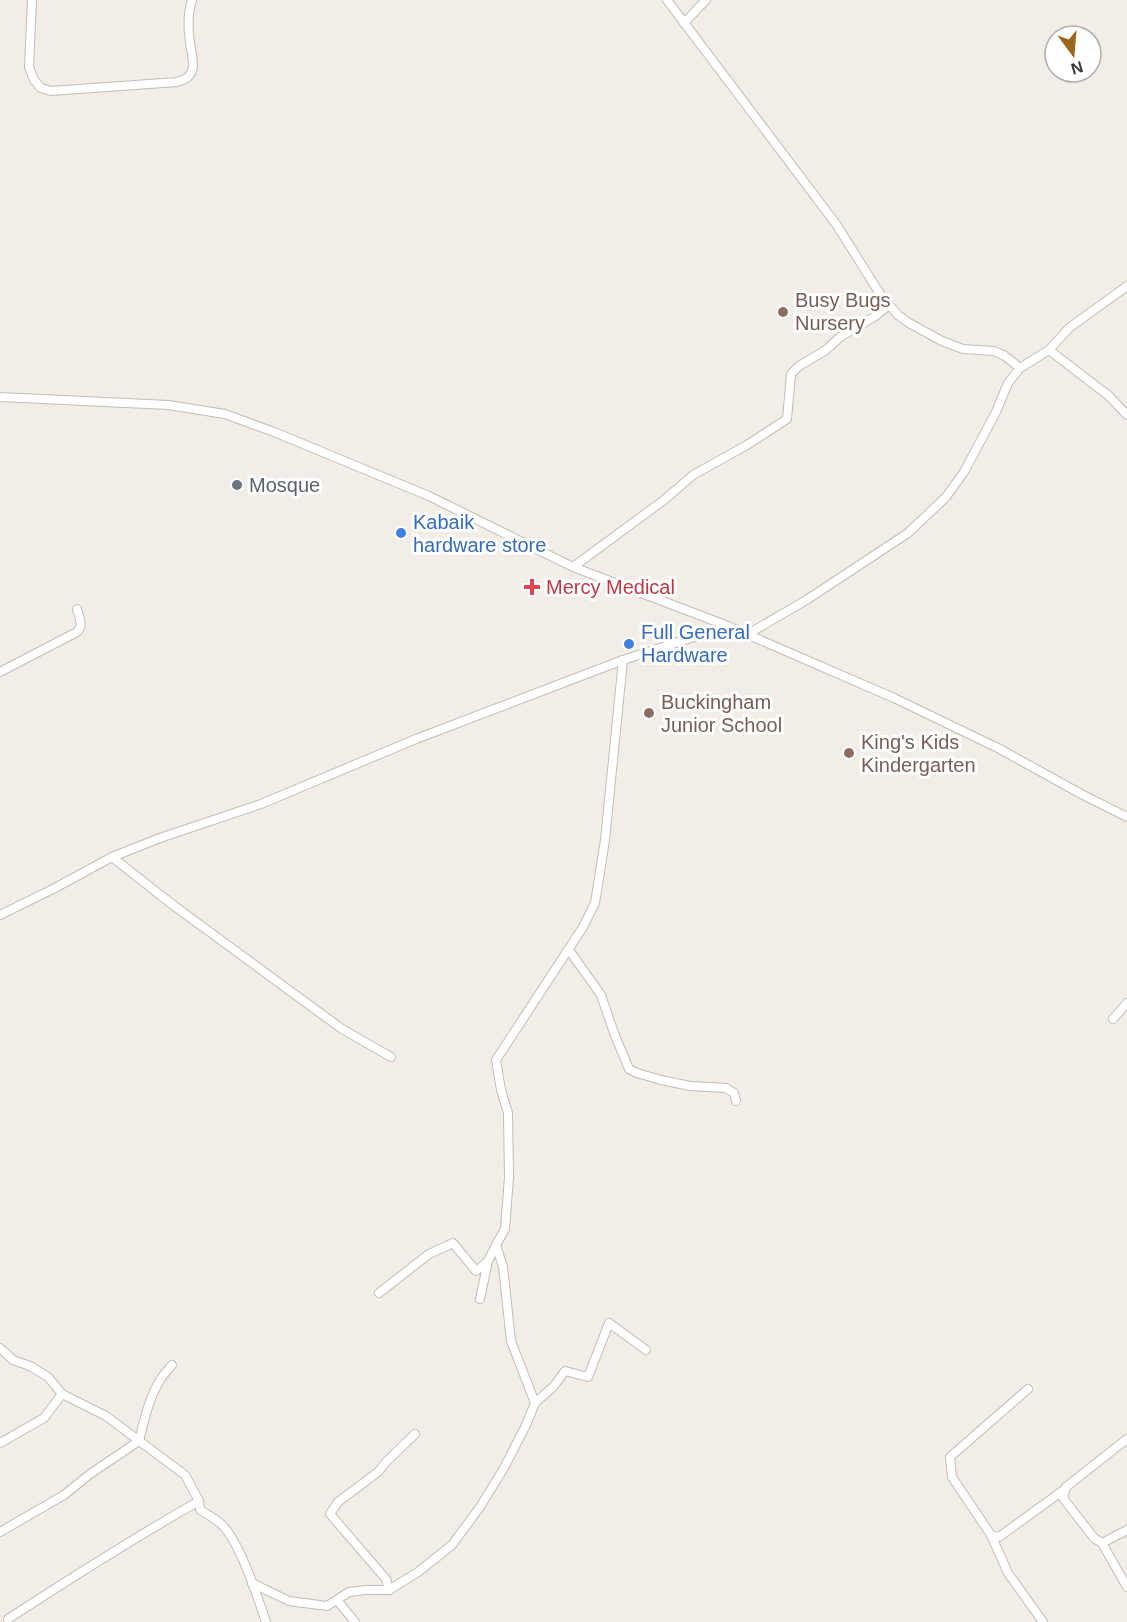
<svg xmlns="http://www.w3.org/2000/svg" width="1127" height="1622" font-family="Helvetica,sans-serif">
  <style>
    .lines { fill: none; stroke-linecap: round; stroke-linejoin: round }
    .minor-casing { stroke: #c2bdb6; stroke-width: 10 }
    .minor { stroke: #fff; stroke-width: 8 }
    .education-dot { fill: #8d6e63; stroke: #fff; stroke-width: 2 }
    .worship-dot { fill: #6b7280; stroke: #fff; stroke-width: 2 }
    .shop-dot { fill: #3f7fe0; stroke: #fff; stroke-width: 2 }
    .health-dot { fill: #e0444e; stroke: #fff; stroke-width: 2 }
    .labels { text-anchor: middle; stroke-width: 6; stroke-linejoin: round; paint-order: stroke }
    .education-label { font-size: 20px; fill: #785e54; stroke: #fff; text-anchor: start }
    .worship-label { font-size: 20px; fill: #5b616d; stroke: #fff; text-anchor: start }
    .shop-label { font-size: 20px; fill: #366cbe; stroke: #fff; text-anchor: start }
    .health-label { font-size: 20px; fill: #be3a42; stroke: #fff; text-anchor: start }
  </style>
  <rect width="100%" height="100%" fill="#f2ede6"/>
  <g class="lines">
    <!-- minor casing -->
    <g class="minor-casing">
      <g id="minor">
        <path d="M32,0L29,67L34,80L41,88L51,91L177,82C184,80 189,78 192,71C195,63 191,51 190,43C188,29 188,12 192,0"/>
        <polyline points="667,0 836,224 882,297 898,315 909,323 942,341 963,349 994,351 1005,356 1020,368"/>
        <polyline points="684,23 706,0"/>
        <polyline points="1049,350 1109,396 1127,415"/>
        <polyline points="0,397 168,405 225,414 274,432 429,496 573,567 728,626 894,698 998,748 1083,795 1127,817"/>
        <polyline points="573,567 664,500 693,475 747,445 787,419 791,374 799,366 826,350 840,337 874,317 889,305"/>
        <polyline points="748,634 808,599 908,533 946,497 964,472 996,412 1008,383 1020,368 1049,350 1069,328 1127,286"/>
        <path d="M0,672L77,632C84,626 79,616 77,609"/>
        <polyline points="112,857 173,905 342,1029 391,1057"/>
        <polyline points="0,915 53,889 112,857 160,838 261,804 416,739 623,660 728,626"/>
        <polyline points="569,950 601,995 614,1033 629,1069 637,1073 661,1080 690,1086 726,1088 734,1093 736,1101"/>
        <polyline points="1113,1019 1127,1003"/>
        <polyline points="379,1293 429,1254 453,1243 476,1271 488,1261"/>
        <polyline points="480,1299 488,1261 496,1245"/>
        <path d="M0,1348L13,1360L30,1366L48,1377L62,1394L106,1416L185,1475L199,1501L200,1510C207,1514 214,1518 220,1523C239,1539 258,1598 266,1622"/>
        <polyline points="1028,1389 950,1457 952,1477 991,1535 999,1537 1065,1489"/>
        <polyline points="535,1403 554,1386 565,1371 588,1377 609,1323 646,1350"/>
        <polyline points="1127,1439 1066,1487 1063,1498 1094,1538 1102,1543 1127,1587"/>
        <polyline points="0,1443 44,1418 62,1394"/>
        <path d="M0,1532L64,1495L90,1474L139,1441C144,1421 149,1398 160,1380C163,1375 168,1370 172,1365"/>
        <polyline points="991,1535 1008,1573 1043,1622"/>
        <polyline points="1102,1543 1127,1530"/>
        <polyline points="252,1583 289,1601 327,1606 349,1592 366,1590 389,1590 418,1572 452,1545 480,1507 504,1468 526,1425 535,1403 511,1341 503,1267 496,1245 505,1229 509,1177 508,1113 501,1090 496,1060 583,927 595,903 605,840 623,660"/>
        <polyline points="389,1590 386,1579 330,1514 338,1502 378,1472 386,1462 415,1434"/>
        <polyline points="337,1600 355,1622"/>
        <path d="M8,1619C71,1578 134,1538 199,1501"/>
      </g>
    </g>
    <!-- minor -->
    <use href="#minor" class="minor"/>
  </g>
  <!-- markers -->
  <g class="education-dot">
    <circle cx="783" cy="312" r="6"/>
    <circle cx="649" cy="713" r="6"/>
    <circle cx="849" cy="753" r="6"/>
  </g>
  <circle class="worship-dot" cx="237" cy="485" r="6"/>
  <g class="shop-dot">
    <circle cx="401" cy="533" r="6"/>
    <circle cx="629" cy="644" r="6"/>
  </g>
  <path class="health-dot" d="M529 578h6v6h6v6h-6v6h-6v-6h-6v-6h6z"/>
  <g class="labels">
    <!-- education labels -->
    <g class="education-label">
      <text x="795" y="307">Busy Bugs<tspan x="795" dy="23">Nursery</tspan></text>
      <text x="661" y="709">Buckingham<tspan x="661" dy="23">Junior School</tspan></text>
      <text x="861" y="749">King's Kids<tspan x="861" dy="23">Kindergarten</tspan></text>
    </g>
    <!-- worship labels -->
    <g class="worship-label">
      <text x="249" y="492">Mosque</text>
    </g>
    <!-- shop labels -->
    <g class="shop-label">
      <text x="413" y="529">Kabaik<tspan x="413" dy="23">hardware store</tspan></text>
      <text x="641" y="639">Full General<tspan x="641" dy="23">Hardware</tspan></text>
    </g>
    <!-- health labels -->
    <g class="health-label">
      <text x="546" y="594">Mercy Medical</text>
    </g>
  </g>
  <!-- north arrow -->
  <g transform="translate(1073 54) rotate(164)"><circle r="28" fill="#ffffff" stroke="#b0afae" stroke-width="1.5"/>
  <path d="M0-4.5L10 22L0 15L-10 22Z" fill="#9a651c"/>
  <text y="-9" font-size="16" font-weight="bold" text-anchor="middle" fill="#393735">N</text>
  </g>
</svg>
